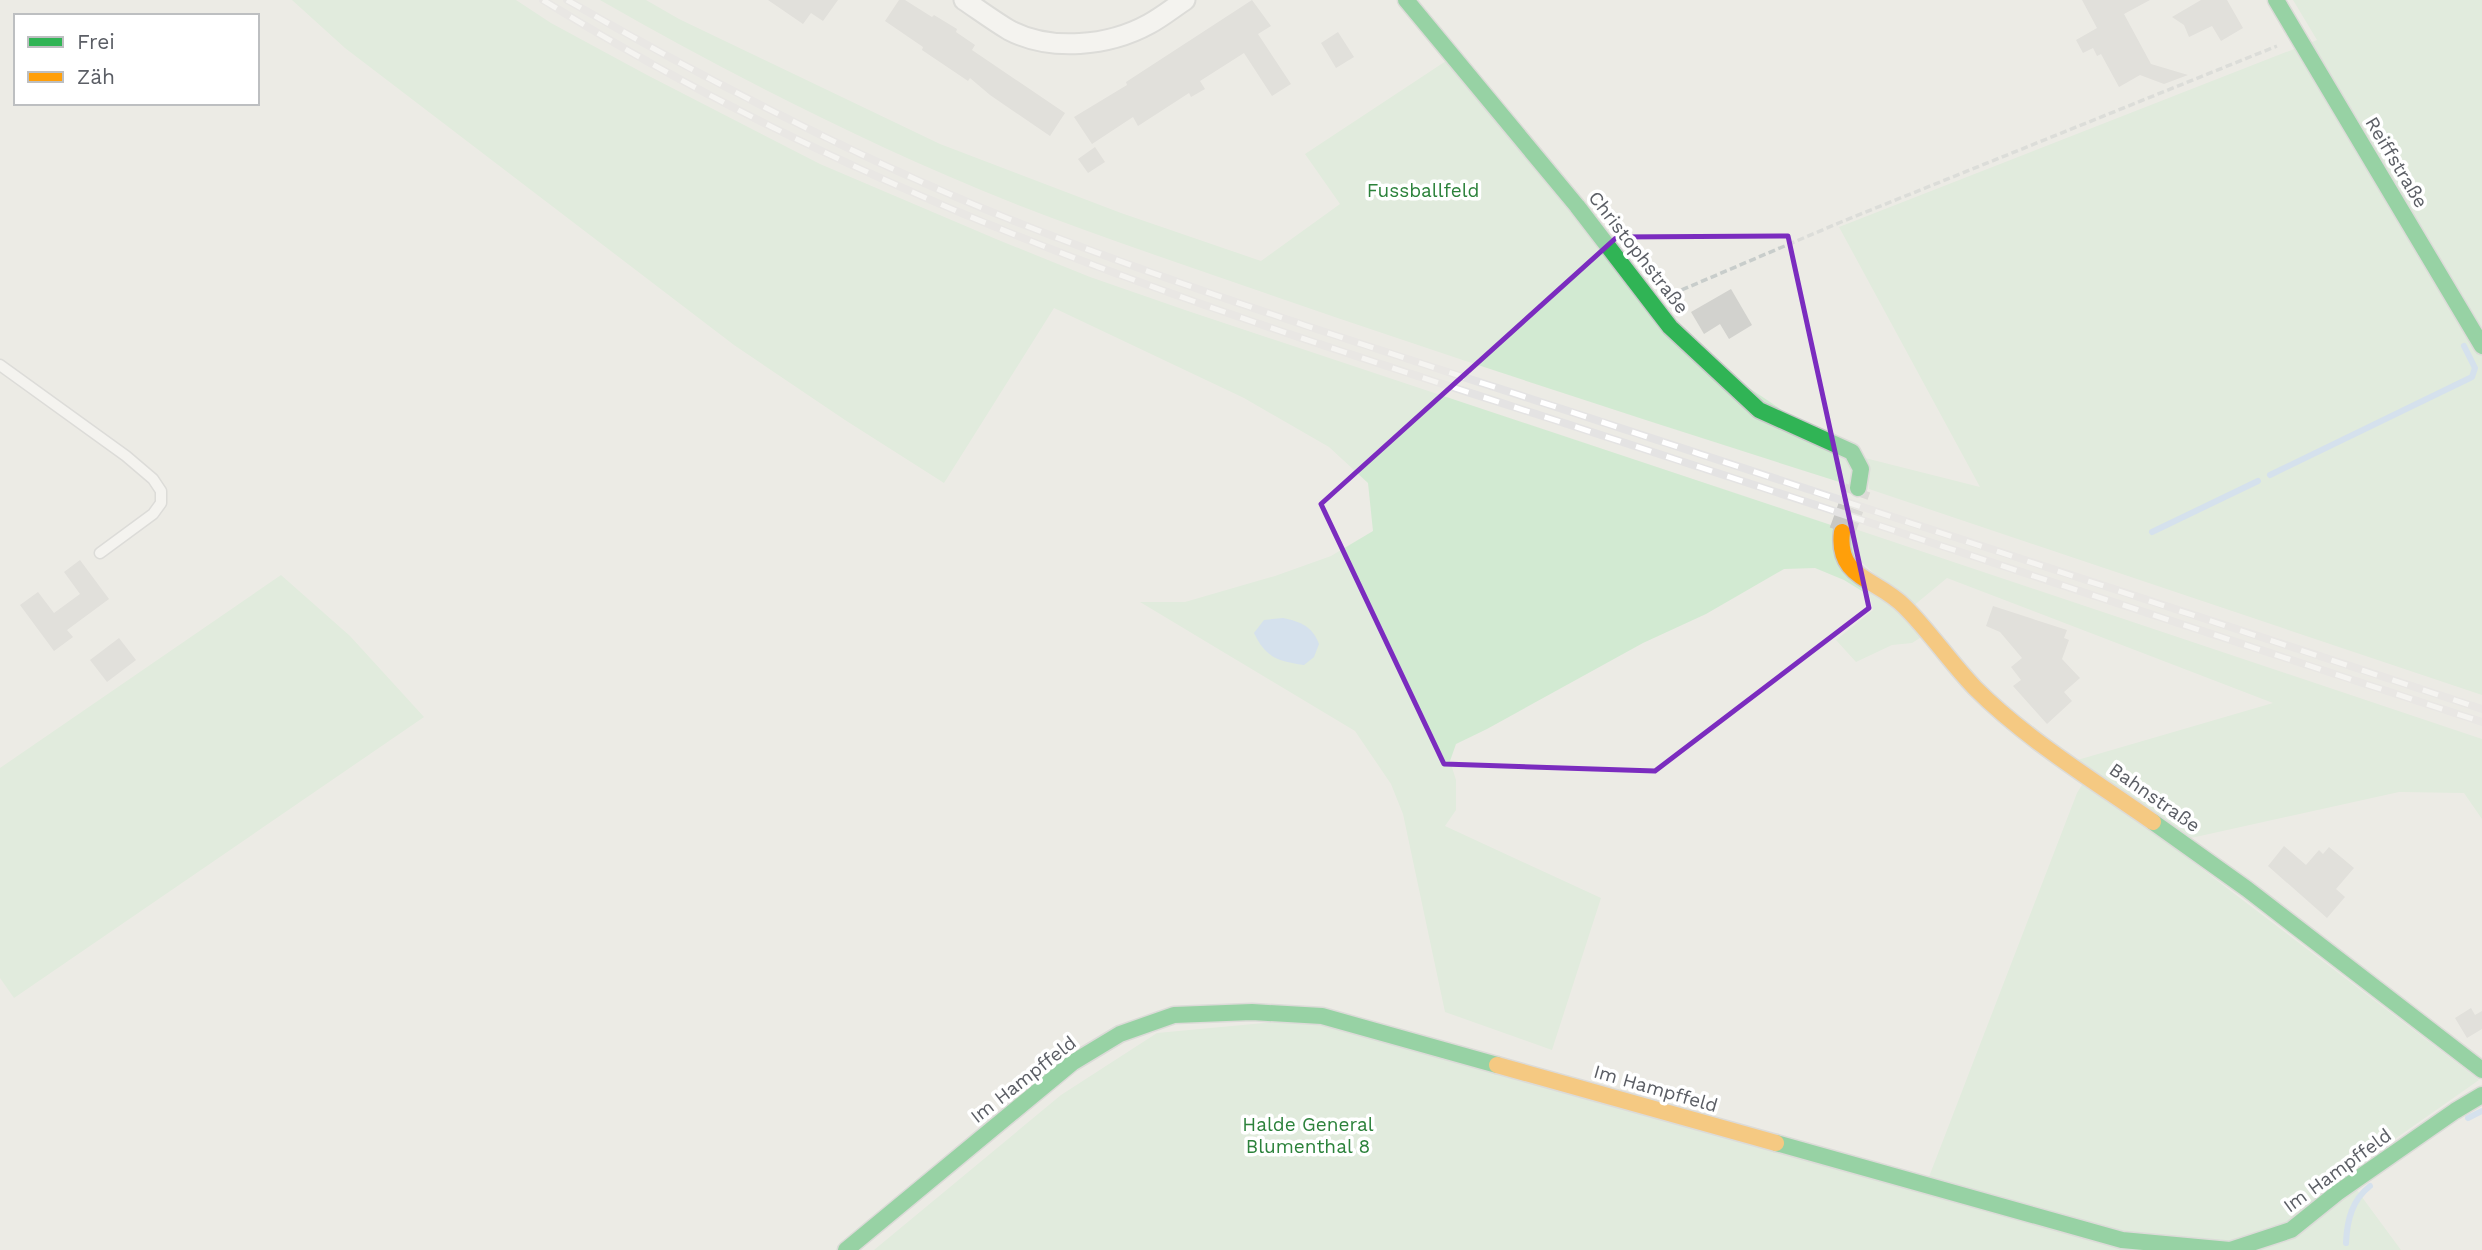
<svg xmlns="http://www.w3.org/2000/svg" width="2482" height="1250" font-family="'Work Sans',sans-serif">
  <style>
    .green { fill: #d2ead2 }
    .water { fill: #b8d4f7 }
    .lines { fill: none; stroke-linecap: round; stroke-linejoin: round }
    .stream { stroke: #b8d4f7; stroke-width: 6 }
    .building { fill: #d2d2ce }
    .secondary-tunnel { stroke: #c8c8c5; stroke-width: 26; stroke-dasharray: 26 13; stroke-linecap: butt }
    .lane-casing { stroke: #c8c9c8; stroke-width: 13 }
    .street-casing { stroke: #c8c9c8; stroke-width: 23 }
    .fast-casing { stroke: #c8c8c8; stroke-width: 19 }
    .slow-casing { stroke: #c8c8c8; stroke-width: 19 }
    .path { stroke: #c8cdcb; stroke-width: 3.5; stroke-dasharray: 7 3.5; stroke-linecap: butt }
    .lane { stroke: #fcfcfb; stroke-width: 10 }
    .street { stroke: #fcfcfb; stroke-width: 19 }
    .fast { stroke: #30b455; stroke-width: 16 }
    .slow { stroke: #ff9f0a; stroke-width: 16 }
    .rail-casing { stroke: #e4e3e3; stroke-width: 8 }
    .rail { stroke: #fff; stroke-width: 5; stroke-dasharray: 16; stroke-linecap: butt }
    .marked { fill: none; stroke: #7b2cbf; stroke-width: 5; stroke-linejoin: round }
    .labels { text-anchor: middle; stroke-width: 7; stroke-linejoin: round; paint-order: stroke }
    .street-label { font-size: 19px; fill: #5b5e65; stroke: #fff }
    .park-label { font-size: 19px; fill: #2c823b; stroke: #fff }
  </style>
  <rect width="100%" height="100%" fill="#ecebe5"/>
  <!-- green -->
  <g class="green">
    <polygon points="292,0 516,0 551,23 647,75 820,164 996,239 1090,277 1185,310 1840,528 1836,541 1923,636 1912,643 1892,645 1856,662 1836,640 1873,610 1870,596 1844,580 1815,568 1784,569 1706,614 1643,643 1487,729 1456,744 1450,761 1456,780 1456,810 1445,826 1601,898 1552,1050 1445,1012 1403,814 1391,784 1355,731 1140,602 1185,602 1275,576 1331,556 1373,531 1368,483 1329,447 1244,398 1054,308 944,483 845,420 734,345 345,48"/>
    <path d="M600,0H646L679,19L940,144L1121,213L1261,261L1340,204L1305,154L1449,59L1666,332L1850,456L1852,486C1657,424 1462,361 1268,294C1182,264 1097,236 1013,203C870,146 733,76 600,0Z"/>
    <polygon points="2293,0 2482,0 2482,695 1869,489 1865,458 1980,487 1839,227 2317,40"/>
    <polygon points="1855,529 2482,739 2482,819 2464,793 2399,792 2191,838 2074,761 2273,703 1947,578 1912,607 1848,550"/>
    <polygon points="281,575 350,636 424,717 14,998 0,978 0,768"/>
    <polygon points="2085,780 2479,1080 2345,1174 2401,1250 874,1250 1061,1095 1157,1033 1319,1018 1927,1182 2077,793"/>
  </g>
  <!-- water -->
  <path class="water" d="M1283,618C1301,622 1312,626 1319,644L1314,657L1304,665C1278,661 1266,658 1254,633L1264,620Z"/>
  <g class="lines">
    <!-- stream -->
    <g class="stream">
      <polyline points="2270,475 2472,377 2475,368 2464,346"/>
      <polyline points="2152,532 2258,481"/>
      <polyline points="2468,1118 2482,1111"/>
      <path d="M2346,1243C2347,1220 2352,1200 2370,1186"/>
    </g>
  </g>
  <!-- building -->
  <g class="building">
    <polygon points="768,0 838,0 823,21 811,13 803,24"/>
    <polygon points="899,0 905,0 932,17 934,15 957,29 956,32 975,45 972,50 1065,113 1050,136 990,95 970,78 968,81 922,50 923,47 885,21"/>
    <polygon points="1252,0 1271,26 1258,34 1291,84 1272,96 1244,53 1200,81 1205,89 1191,97 1189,93 1138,126 1133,117 1092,144 1074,117 1127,85 1126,82"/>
    <polygon points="2082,0 2150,0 2124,14 2151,64 2188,75 2164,84 2140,75 2119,87 2101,54 2097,56 2093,48 2083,53 2076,40 2097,28"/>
    <polygon points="2201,0 2227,0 2243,28 2221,41 2212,26 2189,37 2184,25 2172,17"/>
    <polygon points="1338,32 1354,57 1336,68 1321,43"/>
    <polygon points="1095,147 1105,162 1088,173 1078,159"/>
    <polygon points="1731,289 1752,325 1729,339 1720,324 1704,334 1691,312"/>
    <polygon points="80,560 109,599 67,630 73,637 54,651 20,605 38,592 54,613 80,594 64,572"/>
    <polygon points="1993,606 2067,630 2064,638 2069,640 2062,659 2080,678 2064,692 2072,701 2047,724 2013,686 2021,680 2011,667 2022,658 2000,632 1986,626"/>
    <polygon points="119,638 136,660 107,682 90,660"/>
    <polygon points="2284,846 2306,865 2319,850 2323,854 2329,847 2354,868 2336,889 2345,897 2327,918 2268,866"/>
    <polygon points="2471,1008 2475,1015 2482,1011 2482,1029 2467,1038 2455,1018"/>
  </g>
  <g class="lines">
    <!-- secondary-tunnel -->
    <polyline class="secondary-tunnel" points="1842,532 1858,488"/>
    <!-- lane casing -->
    <g class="lane-casing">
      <polyline id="lane" points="0,365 126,456 153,479 161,491 161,503 153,514 100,553"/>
    </g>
    <!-- street casing -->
    <g class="street-casing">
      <path id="street" d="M964,0C979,10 994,21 1009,30C1051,52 1109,46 1149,24C1162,17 1173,8 1185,0"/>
    </g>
    <!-- fast casing -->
    <g class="fast-casing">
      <g id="fast">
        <polyline points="1406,0 1577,206 1670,327 1759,410 1852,452 1861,469 1858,488"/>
        <polyline points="2276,0 2482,346"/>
        <polyline points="2153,822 2247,889 2482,1070"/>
        <polyline points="1776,1143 2122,1240 2230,1250 2291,1230 2337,1193 2455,1111 2482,1095"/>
        <polyline points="846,1250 1072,1063 1120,1034 1174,1015 1252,1012 1322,1016 1497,1065"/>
      </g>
    </g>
    <!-- slow casing -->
    <g class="slow-casing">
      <g id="slow">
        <path d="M1842,532C1836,579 1877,578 1905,607C1930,632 1950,662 1975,688C2027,740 2093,780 2153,822"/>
        <polyline points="1497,1065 1776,1143"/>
      </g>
    </g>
    <!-- path -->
    <polyline class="path" points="1672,294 1841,222 2277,46"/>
    <!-- lane -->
    <use href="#lane" class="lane"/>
    <!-- street -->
    <use href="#street" class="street"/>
    <!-- fast -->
    <use href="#fast" class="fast"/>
    <!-- slow -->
    <use href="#slow" class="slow"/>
    <!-- rail casing -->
    <g class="rail-casing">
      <g id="rail">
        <path d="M543,0C717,108 905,195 1096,266C1249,323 1405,372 1561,422C1868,522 2175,622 2482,722"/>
        <path d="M567,0C710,82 856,157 1009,219C1203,296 1404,357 1602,422C1895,518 2188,614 2482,709"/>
      </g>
    </g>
    <!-- rail -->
    <use href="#rail" class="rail"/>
  </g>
  <!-- marked area -->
  <path d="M0 0H2482V1250H0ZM1788,236L1869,608L1655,771L1444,764L1321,504L1617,237Z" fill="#ecebe5" fill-opacity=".55" fill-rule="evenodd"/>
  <path class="marked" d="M1788,236L1869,608L1655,771L1444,764L1321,504L1617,237Z"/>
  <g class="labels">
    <!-- street labels -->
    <g class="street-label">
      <text transform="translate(2397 162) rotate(59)" y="7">Reiffstraße</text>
      <text transform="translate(1639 252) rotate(52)" y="7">Christophstraße</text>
      <text transform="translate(2155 797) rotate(35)" y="7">Bahnstraße</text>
      <text transform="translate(1023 1079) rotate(-38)" y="7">Im Hampffeld</text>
      <text transform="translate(1656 1088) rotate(16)" y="7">Im Hampffeld</text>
      <text transform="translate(2337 1170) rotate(-36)" y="7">Im Hampffeld</text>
    </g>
    <!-- park labels -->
    <g class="park-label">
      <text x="1423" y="197">Fussballfeld</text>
      <text x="1308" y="1131">Halde General<tspan x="1308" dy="22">Blumenthal 8</tspan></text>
    </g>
  </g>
  <!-- legend -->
  <rect x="14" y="14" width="245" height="91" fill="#ffffff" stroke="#bdbfc1" stroke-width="2"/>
  <rect x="28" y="37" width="35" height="10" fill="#30b455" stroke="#bdbfc1" stroke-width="2"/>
  <text x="77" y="49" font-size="21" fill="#5b5e65">Frei</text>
  <rect x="28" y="72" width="35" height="10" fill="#ff9f0a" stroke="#bdbfc1" stroke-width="2"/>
  <text x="77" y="84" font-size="21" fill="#5b5e65">Zäh</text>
</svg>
